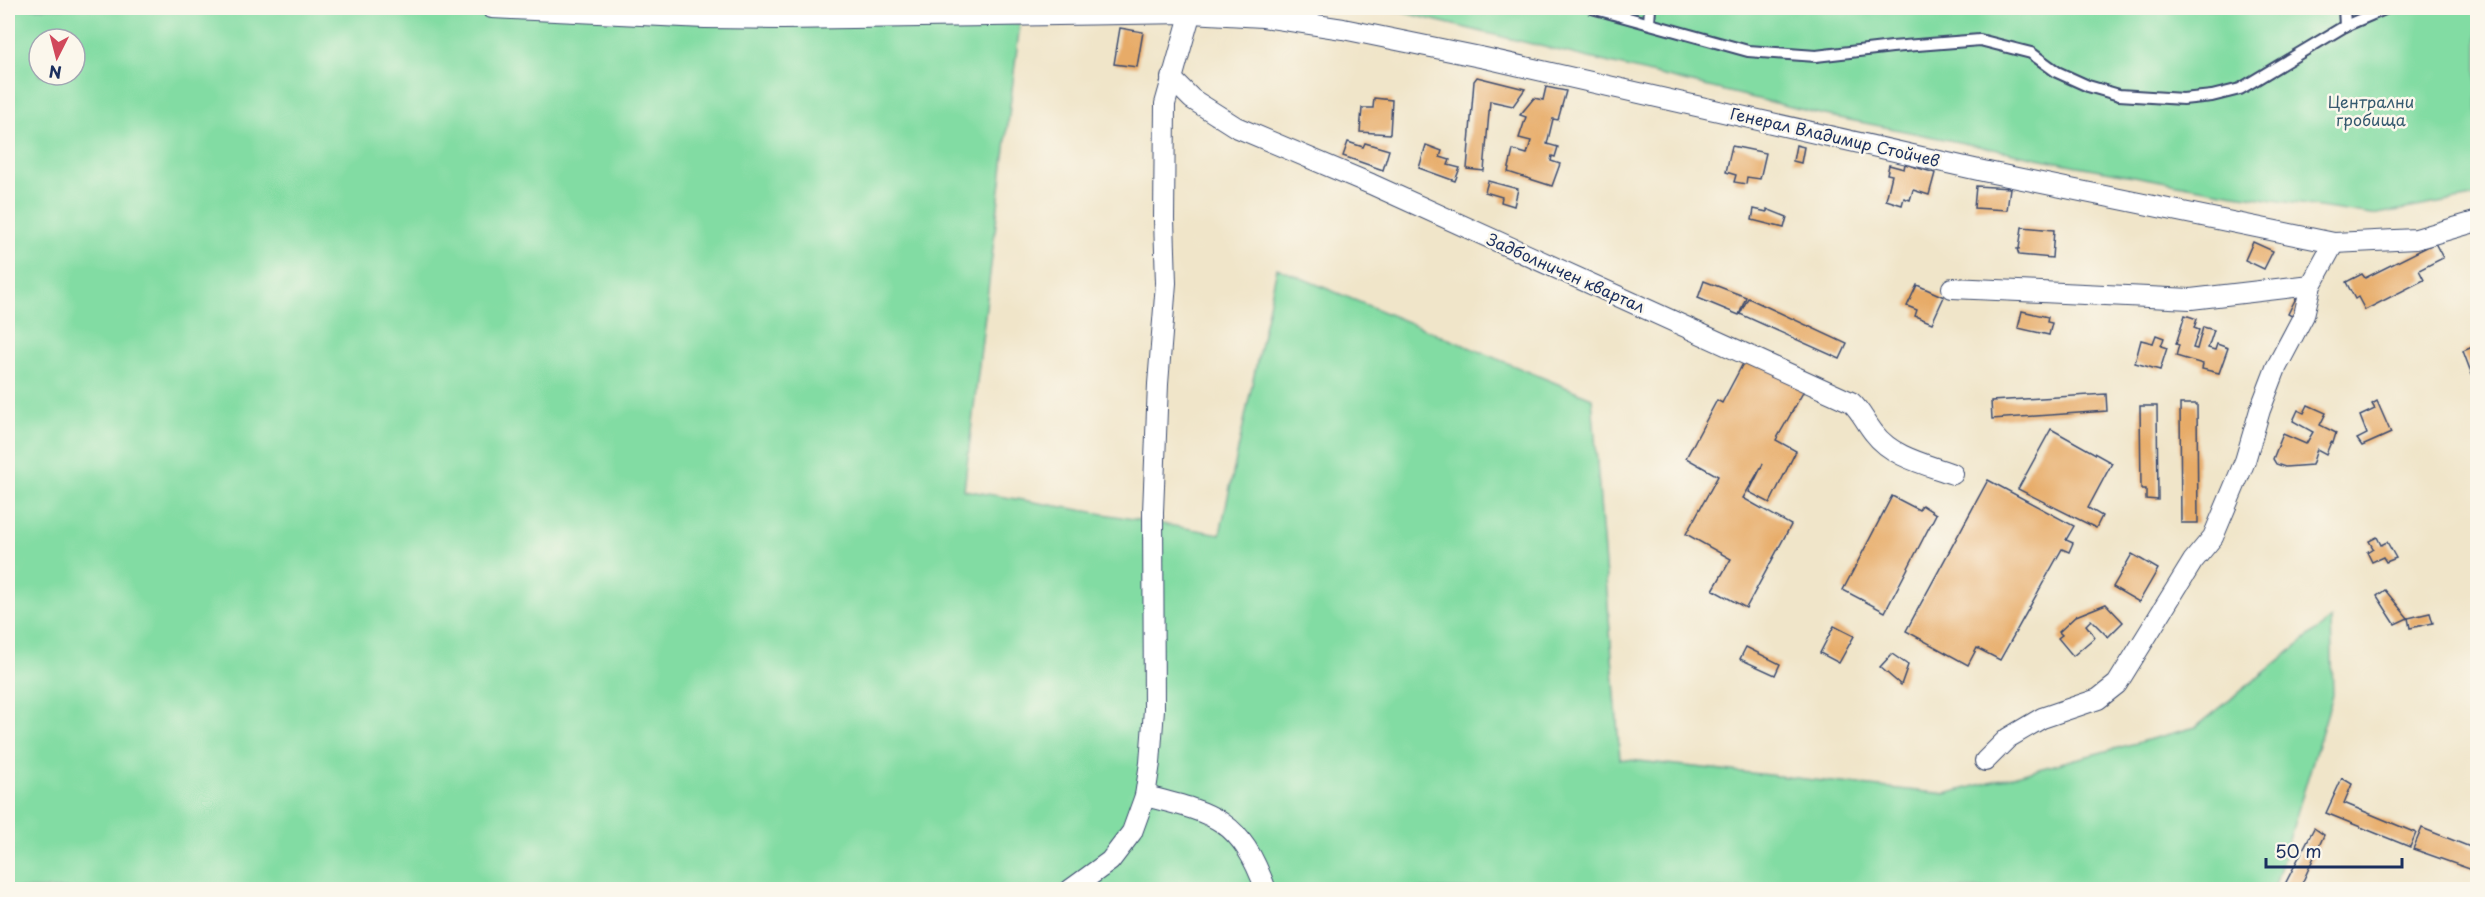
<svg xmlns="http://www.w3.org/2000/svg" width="2485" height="897" font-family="'Playpen Sans',sans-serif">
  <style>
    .green { fill: #82dca3; stroke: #4e8680; stroke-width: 1.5; fill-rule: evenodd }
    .building { fill: #e7ab68 }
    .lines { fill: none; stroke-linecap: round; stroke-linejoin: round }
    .lane-casing { stroke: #3b4a6e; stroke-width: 14 }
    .street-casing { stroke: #3b4a6e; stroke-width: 22 }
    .lane { stroke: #fff; stroke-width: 10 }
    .street { stroke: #fff; stroke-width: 20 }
    .labels { text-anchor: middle; stroke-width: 5; stroke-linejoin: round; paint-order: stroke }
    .park-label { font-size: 16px; fill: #355a6f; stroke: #fbf7ec }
    .street-label { font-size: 16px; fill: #1b2f5e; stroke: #fbf7ec }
  </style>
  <rect width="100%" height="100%" fill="#fbf7ec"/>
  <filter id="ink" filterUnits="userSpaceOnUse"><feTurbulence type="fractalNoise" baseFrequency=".0167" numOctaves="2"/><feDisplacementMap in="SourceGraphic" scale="12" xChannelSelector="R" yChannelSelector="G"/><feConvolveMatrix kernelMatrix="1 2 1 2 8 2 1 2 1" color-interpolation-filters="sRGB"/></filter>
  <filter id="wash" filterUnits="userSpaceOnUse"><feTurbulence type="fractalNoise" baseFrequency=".008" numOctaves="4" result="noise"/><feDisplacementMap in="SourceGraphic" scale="24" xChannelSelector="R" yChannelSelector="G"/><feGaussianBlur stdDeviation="1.35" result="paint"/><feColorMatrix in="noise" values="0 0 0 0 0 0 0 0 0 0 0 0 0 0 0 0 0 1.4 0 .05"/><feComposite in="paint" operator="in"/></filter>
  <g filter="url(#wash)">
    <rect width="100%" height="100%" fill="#f0e5c9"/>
    <!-- green -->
    <g class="green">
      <path d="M8,8H527L1020,23L964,490L1220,534L1277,268L1592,398L1620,759L1945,794L2196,727L2331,619L2333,695L2274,889H8ZM39,39H75V75H39Z"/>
      <polygon points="1384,8 2477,8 2477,196 2372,215 2222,192 2072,165 1820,114"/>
    </g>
    <g id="blocks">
      <!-- building -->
      <g class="building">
        <polygon points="1120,28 1143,32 1137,67 1114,64"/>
        <polygon points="1477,77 1525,89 1513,106 1490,101 1484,171 1467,169 1474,81"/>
        <polygon points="1546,87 1566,91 1558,120 1553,119 1547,144 1558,147 1555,157 1552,156 1551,161 1560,164 1552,186 1508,172 1513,150 1527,154 1531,141 1519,138 1526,117 1520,115 1534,98 1543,100"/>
        <polygon points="1374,98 1392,100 1390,134 1360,132 1362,108 1373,108"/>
        <polygon points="1348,142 1363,147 1365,143 1389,150 1383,170 1343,156"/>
        <polygon points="1426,145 1442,151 1440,157 1450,160 1448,165 1460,168 1455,181 1419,168"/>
        <polygon points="1796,145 1804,147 1801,163 1793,161"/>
        <polygon points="1732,146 1766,153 1760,179 1747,177 1746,184 1734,182 1736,175 1726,172"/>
        <polygon points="1905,164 1935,173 1929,195 1913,190 1910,200 1904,198 1902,205 1886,200 1892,175 1887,174 1889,165 1904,169"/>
        <polygon points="1488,181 1518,189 1514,206 1501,202 1502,197 1485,192"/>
        <polygon points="1976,186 2010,188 2007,210 1974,208"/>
        <polygon points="1754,209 1767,212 1767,209 1787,217 1784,228 1752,220"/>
        <polygon points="2022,227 2054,230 2052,258 2019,255 2017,249 2019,249"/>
        <polygon points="2253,242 2273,251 2264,269 2245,260"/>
        <polygon points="2435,243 2443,258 2419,270 2424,280 2365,310 2358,297 2355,299 2346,282 2362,274 2365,278"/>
        <polygon points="1704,281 1746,297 1739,315 1698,298"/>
        <polygon points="1917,285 1944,297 1932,323 1915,316 1917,310 1907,306"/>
        <polygon points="1748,298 1847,344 1840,359 1740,314"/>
        <polygon points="2296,298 2306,303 2297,319 2288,314"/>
        <polygon points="2022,311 2048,317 2047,322 2052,323 2049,335 2018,328"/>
        <polygon points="2185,315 2197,319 2194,328 2199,330 2193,348 2197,349 2203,327 2214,330 2208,348 2215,350 2217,344 2228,348 2219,373 2202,369 2203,364 2176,356 2179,345 2176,344"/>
        <polygon points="2156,335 2164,338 2161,346 2167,348 2160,370 2135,363 2141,340 2153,343"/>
        <polygon points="2475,346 2478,353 2478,373 2472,375 2463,351"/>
        <polygon points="1747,356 1805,389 1776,440 1796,451 1770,503 1749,492 1763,464 1743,498 1791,525 1746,608 1713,590 1731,559 1686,534 1718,476 1686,458 1717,400 1722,403"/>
        <polygon points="2106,394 2107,411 1992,419 1991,401"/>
        <polygon points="2377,401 2391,433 2362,446 2357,439 2367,434 2360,416 2375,409 2372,404"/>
        <polygon points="2180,404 2197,404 2198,523 2181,523"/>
        <polygon points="2308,405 2326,413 2320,425 2336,433 2333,443 2331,442 2326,454 2317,449 2312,465 2285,467 2276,464 2273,459 2283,434 2306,444 2313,432 2293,421 2298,410 2304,413"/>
        <polygon points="2140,406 2157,406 2158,500 2146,499 2146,489 2141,489"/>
        <polygon points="2051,429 2112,463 2088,508 2102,516 2096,528 2018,489"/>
        <polygon points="1988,480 2074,526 2066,540 2073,543 2069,552 2062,549 2000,660 1977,648 1968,665 1906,631"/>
        <polygon points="1892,496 1919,510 1922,505 1936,514 1885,612 1843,590"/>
        <polygon points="2377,537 2381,545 2387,542 2396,558 2386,562 2383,557 2372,562 2367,552 2373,548 2369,541"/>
        <polygon points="2132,554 2158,569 2139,602 2113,587"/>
        <polygon points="2385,590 2408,618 2395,624 2377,596"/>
        <polygon points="2106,604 2123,622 2108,637 2091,620 2086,625 2095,637 2073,656 2058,638 2062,635 2059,632 2076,616"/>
        <polygon points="2430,613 2433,623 2410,628 2408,618"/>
        <polygon points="1834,626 1854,636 1839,663 1820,653"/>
        <polygon points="1746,647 1780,664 1775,675 1740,659"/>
        <polygon points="1892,654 1908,665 1901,685 1880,667"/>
        <polygon points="2342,778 2352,784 2344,803 2416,833 2410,847 2326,813"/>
        <polygon points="2314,828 2324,835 2299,890 2282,890"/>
        <polygon points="2422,828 2478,850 2478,872 2413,849"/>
      </g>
    </g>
  </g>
  <g filter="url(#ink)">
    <use href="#blocks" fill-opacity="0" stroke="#3b4a6e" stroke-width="1.5"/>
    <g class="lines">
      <!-- lane casing -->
      <g class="lane-casing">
        <g id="lane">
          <polyline points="1592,8 1748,51 1816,56 1892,47 1980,40 2031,53 2057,72 2088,86 2119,95 2183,99 2212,96 2240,89 2345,26 2387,8"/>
          <polyline points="2344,8 2345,26"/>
          <polyline points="1649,23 1650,8"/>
        </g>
      </g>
      <!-- street casing -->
      <g class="street-casing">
        <g id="street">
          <polyline points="492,8 705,18 782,19 1191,13 1263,17 1343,29 1485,58 1983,171 2334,243 2416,239 2478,221"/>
          <path d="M1171,78L1192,99L1236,127L1371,184L1851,402C1861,411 1865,422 1874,433C1892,457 1925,464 1953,474"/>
          <polyline points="1952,288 2191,299 2311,285"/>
          <polyline points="1985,761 2008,738 2042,718 2098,699 2117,684 2193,561 2213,537 2245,461 2260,410 2276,368 2304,315 2311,285 2334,243"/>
          <path d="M1145,796C1214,813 1240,818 1266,890"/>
          <polyline points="1070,890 1110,861 1132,832 1145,796 1150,763 1154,709 1153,512 1158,384 1166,283 1164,219 1165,104 1192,8"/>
        </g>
      </g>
      <!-- lane -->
      <use href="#lane" class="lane"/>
      <!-- street -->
      <use href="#street" class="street"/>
    </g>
  </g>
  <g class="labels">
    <!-- park labels -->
    <g class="park-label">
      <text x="2371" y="108">Централни<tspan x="2371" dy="18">гробища</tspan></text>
    </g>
    <!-- street labels -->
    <g class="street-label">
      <text transform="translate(1835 137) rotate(13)" y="6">Генерал Владимир Стойчев</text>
      <text transform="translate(1566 273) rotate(24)" y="6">Задболничен квартал</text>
    </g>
  </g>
  <!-- margin -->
  <rect width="2485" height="897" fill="none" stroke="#fbf7ec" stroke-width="30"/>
  <!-- north arrow -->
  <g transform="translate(57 57) rotate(186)"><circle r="28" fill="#fbf7ec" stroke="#a1a7b3" stroke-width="1.5"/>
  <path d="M0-4.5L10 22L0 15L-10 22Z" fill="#d1495b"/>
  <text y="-9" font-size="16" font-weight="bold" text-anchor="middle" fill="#1b2f5e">N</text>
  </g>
  <!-- scale -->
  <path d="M2266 858v9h136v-9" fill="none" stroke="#1b2f5e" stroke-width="3"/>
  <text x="2275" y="858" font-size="18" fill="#1b2f5e" stroke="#fbf7ec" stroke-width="4.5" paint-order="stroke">50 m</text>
</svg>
